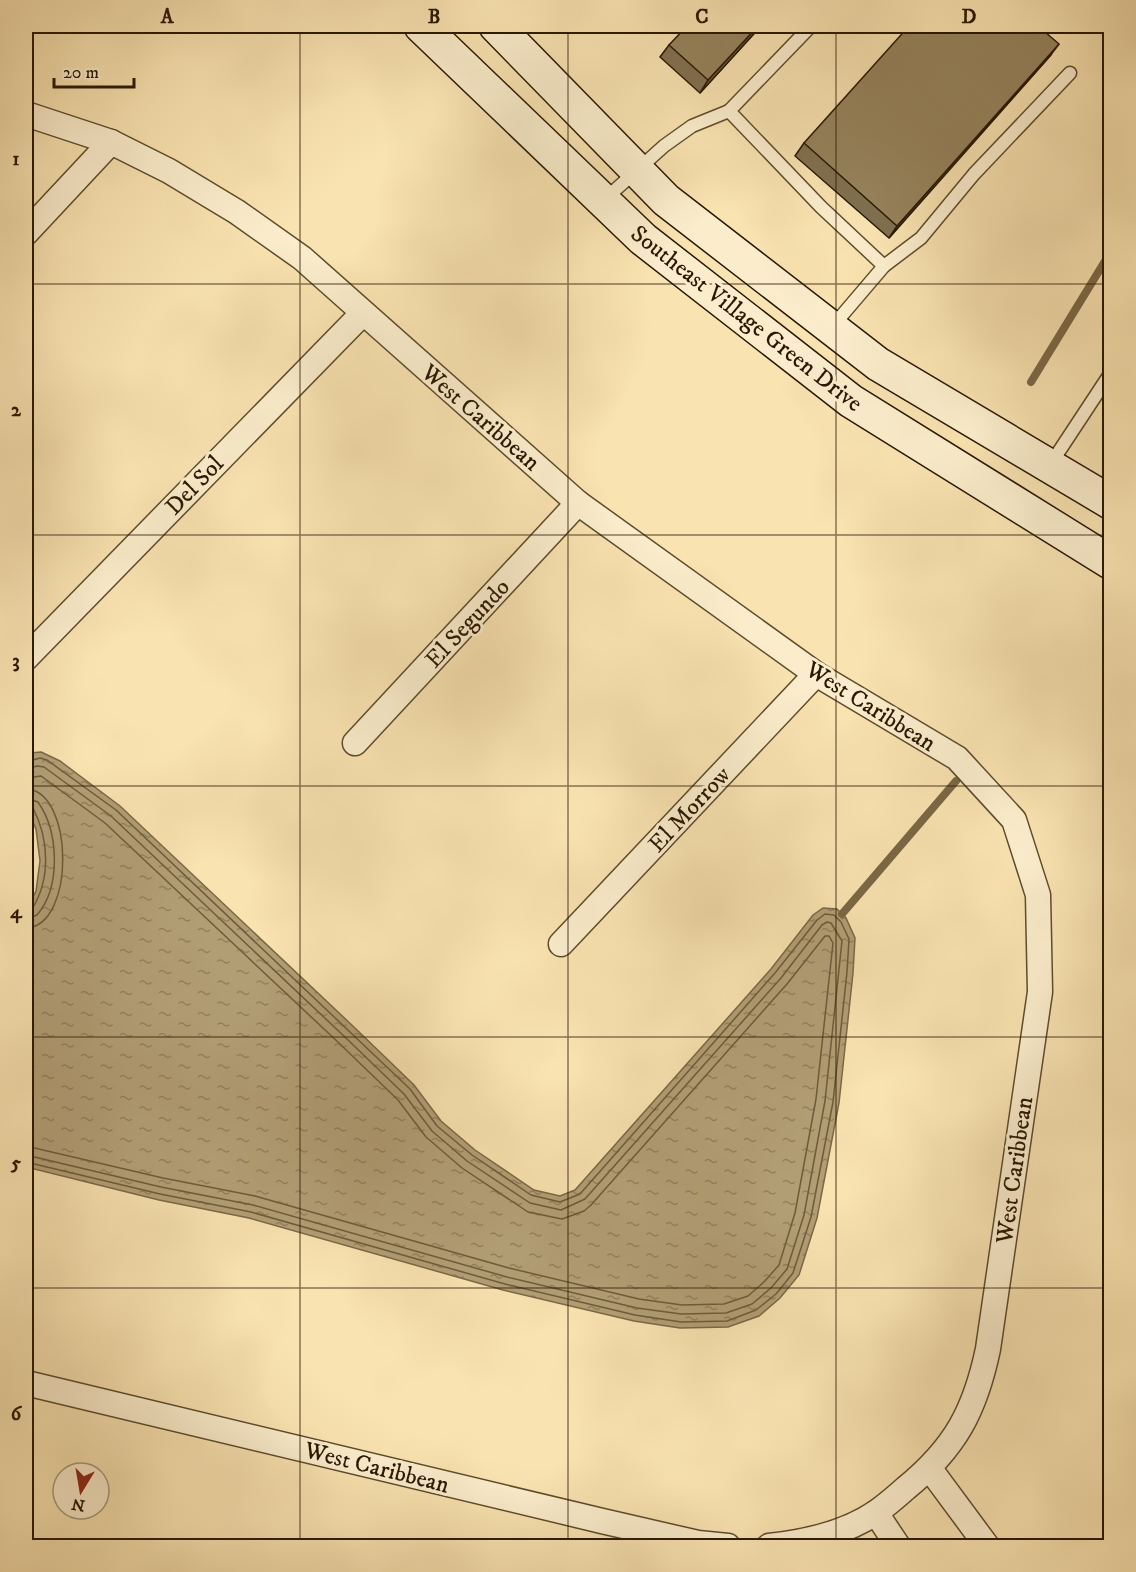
<svg xmlns="http://www.w3.org/2000/svg" width="1136" height="1572" font-family="'IM FELL DW Pica',serif">
  <style>
    .water { fill: url(#water-ripples); stroke: #7b6846; stroke-width: 1.5 }
    .lines { fill: none; stroke-linecap: round; stroke-linejoin: round }
    .shore { stroke: #6e5b3a; stroke-width: 1.5 }
    .stream { stroke: #7b6846; stroke-width: 8 }
    .lane-casing { stroke: #5d4b2c; stroke-width: 15 }
    .street-casing { stroke: #5d4b2c; stroke-width: 27 }
    .secondary-casing { stroke: #291800; stroke-width: 36 }
    .lane { stroke: #fbedcc; stroke-width: 12 }
    .street { stroke: #fbedcc; stroke-width: 24 }
    .secondary { stroke: #fbedcc; stroke-width: 33 }
    .wall { fill: #80704f; stroke: #291800; stroke-width: 1.5 }
    .shaded-wall { fill: #685b40; stroke: #291800; stroke-width: 1.5 }
    .building { fill: #95825c; stroke: #291800; stroke-width: 1.5 }
    .grid { fill: none; stroke: #291800; stroke-width: 1.5; stroke-opacity: 0.55 }
    .labels { text-anchor: middle; stroke-width: 6; stroke-linejoin: round; paint-order: stroke }
    .street-label { font-size: 24px; fill: #291800; stroke: #fbedcc }
    .neatline { fill: none; stroke: #291800; stroke-width: 2 }
    .grid-label { font-size: 20px; text-anchor: middle; font-weight: bold; fill: #291800 }
  </style>
  <defs>
    <pattern id="water-ripples" width="26" height="14" patternUnits="userSpaceOnUse" patternTransform="scale(1.5)"><rect width="26" height="14" fill="#b29e75"/><path d="M2 4q2-2 4 0t4 0M15 11q2-2 4 0t4 0" fill="none" stroke="#91805e"/></pattern>
  </defs>
  <rect width="100%" height="100%" fill="#f9e3b1"/>
  <filter id="stains"><feTurbulence type="fractalNoise" baseFrequency=".00333" numOctaves="4"/><feColorMatrix values="0 0 0 0 .2 0 0 0 0 .09 0 0 0 0 .02 0 0 0 .5 -.17"/></filter>
  <radialGradient id="worn" r=".72"><stop offset=".6" stop-color="#630" stop-opacity="0"/><stop offset="1" stop-color="#630" stop-opacity=".3"/></radialGradient>
  <!-- water -->
  <polygon class="water" points="41,752 60,761 120,806 356,1029 414,1085 441,1121 475,1150 534,1190 560,1196 575,1190 771,969 813,915 823,908 837,909 846,918 855,938 853,973 839,1103 817,1218 799,1275 780,1298 759,1316 728,1327 680,1328 634,1321 503,1290 249,1218 159,1200 26,1167 26,910 36,891 40,861 36,829 26,806 26,758 30,753"/>
  <g class="lines">
    <!-- shore -->
    <g class="shore">
      <polyline points="26,762 40,758 47,760 116,810 410,1089 437,1126 472,1155 531,1195 560,1202 580,1194 775,973 817,920 825,914 834,915 841,922 849,939 847,972 833,1102 811,1217 793,1273 776,1294 756,1310 727,1321 681,1322 635,1315 505,1284 251,1212 160,1194 26,1162"/>
      <polyline points="26,769 37,766 44,767 111,816 347,1039 404,1094 432,1131 467,1161 530,1203 561,1210 585,1199 781,978 822,925 827,922 831,923 842,941 825,1101 804,1215 787,1269 771,1288 752,1304 726,1313 681,1314 637,1308 507,1277 253,1205 161,1187 26,1155"/>
      <polyline points="26,778 41,776 105,823 341,1045 398,1100 426,1137 462,1168 528,1212 562,1219 584,1211 591,1205 787,984 825,936 829,936 833,943 816,1099 795,1213 779,1265 764,1282 748,1296 724,1304 682,1305 639,1299 509,1268 255,1196 163,1178 26,1146"/>
      <path d="M26,789C74,790 76,926 26,928"/>
      <path d="M26,798L38,802C59,832 61,887 37,915L26,919"/>
      <path d="M26,805L33,808C49,839 51,879 32,909L26,912"/>
    </g>
    <!-- stream -->
    <g class="stream">
      <polyline points="1031,382 1110,253"/>
      <polyline points="842,914 956,781"/>
    </g>
    <!-- lane casing -->
    <g class="lane-casing">
      <g id="lane">
        <polyline points="811,26 729,111 821,207 884,266 832,327"/>
        <polyline points="604,200 664,146 692,126 729,111"/>
        <polyline points="884,266 921,238 974,174 1070,73"/>
        <polyline points="1050,465 1110,374"/>
      </g>
    </g>
    <!-- street casing -->
    <g class="street-casing">
      <g id="street">
        <path d="M26,114L111,142L169,171L237,212L302,258L578,503L816,674L957,758L1014,820L1038,895L1040,992L988,1349C975,1411 955,1448 906,1488C897,1496 888,1504 878,1511C847,1533 806,1542 769,1546"/>
        <polyline points="26,233 111,142"/>
        <polyline points="26,658 363,313"/>
        <polyline points="355,743 578,503"/>
        <polyline points="561,944 816,674"/>
        <polyline points="26,1383 602,1521 698,1543 728,1546"/>
        <polyline points="930,1469 987,1546"/>
        <polyline points="876,1513 898,1546"/>
      </g>
    </g>
    <!-- secondary casing -->
    <g class="secondary-casing">
      <g id="secondary">
        <polyline points="421,26 643,239 851,401 1110,562"/>
        <polyline points="496,26 666,200 878,364 1110,502"/>
      </g>
    </g>
    <!-- lane -->
    <use href="#lane" class="lane"/>
    <!-- street -->
    <use href="#street" class="street"/>
    <!-- secondary -->
    <use href="#secondary" class="secondary"/>
  </g>
  <!-- wall -->
  <g class="wall">
    <polygon points="761,26 700,93 660,57 669,45"/>
    <polygon points="1050,56 889,238 795,156 804,143"/>
  </g>
  <!-- shaded-wall -->
  <g class="shaded-wall">
    <polygon points="758,26 761,26 700,93 708,80"/>
    <polygon points="1059,44 1050,56 889,238 897,226"/>
  </g>
  <!-- building -->
  <g class="building">
    <polygon points="687,26 758,26 708,80 669,45"/>
    <polygon points="909,26 1038,26 1059,44 897,226 804,143"/>
  </g>
  <!-- grid -->
  <path class="grid" d="M300,26V1546M568,26V1546M836,26V1546M26,284H1110M26,535H1110M26,786H1110M26,1037H1110M26,1288H1110"/>
  <g class="labels">
    <!-- street labels -->
    <g class="street-label">
      <text transform="translate(747 318) rotate(38)" y="8">Southeast Village Green Drive</text>
      <text transform="translate(481 417) rotate(41)" y="8">West Caribbean</text>
      <text transform="translate(194 485) rotate(-46)" y="8">Del Sol</text>
      <text transform="translate(467 623) rotate(-47)" y="8">El Segundo</text>
      <text transform="translate(871 706) rotate(32)" y="8">West Caribbean</text>
      <text transform="translate(689 809) rotate(-47)" y="8">El Morrow</text>
      <text transform="translate(1014 1170) rotate(-82)" y="8">West Caribbean</text>
      <text transform="translate(377 1467) rotate(14)" y="8">West Caribbean</text>
    </g>
  </g>
  <!-- margin -->
  <rect width="1136" height="1572" fill="none" stroke="#f9e3b1" stroke-width="66"/>
  <!-- north arrow -->
  <g transform="translate(81 1491) rotate(191)"><circle r="28" fill="#fbedcc" stroke="#a7987a" stroke-width="1.5"/>
  <path d="M0-4.5L10 22L0 15L-10 22Z" fill="#8f2418"/>
  <text y="-9" font-size="16" font-weight="bold" text-anchor="middle" fill="#291800">N</text>
  </g>
  <!-- scale -->
  <path d="M54 78v9h80v-9" fill="none" stroke="#291800" stroke-width="3"/>
  <text x="63" y="78" font-size="18" fill="#291800" stroke="#fbedcc" stroke-width="4.5" paint-order="stroke">20 m</text>
  <rect x="33" y="33" width="1070" height="1506" class="neatline"/>
  <g class="grid-label">
    <text x="167" y="23">A</text>
    <text x="434" y="23">B</text>
    <text x="702" y="23">C</text>
    <text x="969" y="23">D</text>
    <text x="16" y="165">1</text>
    <text x="16" y="416">2</text>
    <text x="16" y="667">3</text>
    <text x="16" y="918">4</text>
    <text x="16" y="1169">5</text>
    <text x="16" y="1420">6</text>
  </g>
  <rect width="100%" height="100%" filter="url(#stains)"/>
  <rect width="100%" height="100%" fill="url(#worn)"/>
</svg>
